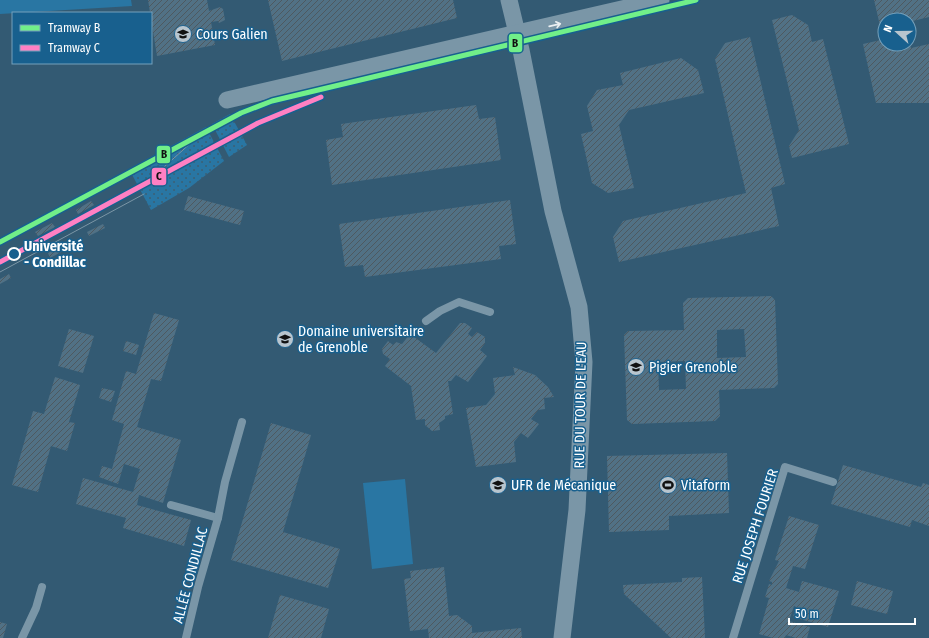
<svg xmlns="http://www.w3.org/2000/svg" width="929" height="638" font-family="'Fira Sans Condensed',sans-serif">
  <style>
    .green { fill: url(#green-dots) }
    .pitch { fill: #2976a3 }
    .building { fill: url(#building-hatch); fill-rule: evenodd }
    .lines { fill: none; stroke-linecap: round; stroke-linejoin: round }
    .lane { stroke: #7a96a7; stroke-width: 8 }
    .street { stroke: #7a96a7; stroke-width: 17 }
    .tram { stroke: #7b96a6; stroke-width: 1 }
    .tram-1-casing { stroke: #18608e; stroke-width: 8 }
    .tram-2-casing { stroke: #18608e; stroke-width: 8 }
    .tram-1 { stroke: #71ef89; stroke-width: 5 }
    .tram-2 { stroke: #ff80c3; stroke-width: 5 }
    .oneway { stroke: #ebeff2 }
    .stop-dot { fill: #18608e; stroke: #fff; stroke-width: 2 }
    .labels { text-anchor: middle; stroke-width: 3; stroke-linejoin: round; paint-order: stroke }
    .poi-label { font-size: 14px; fill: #fff; stroke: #18608e; text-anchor: start }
    .stop-label { font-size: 14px; font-weight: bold; fill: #fff; stroke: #18608e; text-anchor: start }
    .street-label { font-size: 14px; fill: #fff; stroke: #18608e }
    .line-badge { stroke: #18608e; stroke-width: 1.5 }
    .pale-badge-label { font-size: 11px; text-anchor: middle; font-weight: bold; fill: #111 }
  </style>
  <defs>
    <pattern id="green-dots" width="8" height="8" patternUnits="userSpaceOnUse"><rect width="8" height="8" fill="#2976a3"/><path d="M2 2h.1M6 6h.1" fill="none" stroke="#3c5f73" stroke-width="1.8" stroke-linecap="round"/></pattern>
    <pattern id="building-hatch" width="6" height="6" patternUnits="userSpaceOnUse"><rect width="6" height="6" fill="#517185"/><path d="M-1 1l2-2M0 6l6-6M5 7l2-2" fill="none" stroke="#4e5960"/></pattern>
  </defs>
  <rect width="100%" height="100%" fill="#335a73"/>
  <!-- green -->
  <g class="green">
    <polygon points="230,114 247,145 229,157 212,124"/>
    <polygon points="206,127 224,161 189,188 151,210 129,169"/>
  </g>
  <!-- pitch -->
  <g class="pitch">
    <polygon points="0,0 131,0 132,6 0,14"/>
    <polygon points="405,479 413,564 372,569 363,483"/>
  </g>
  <!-- building -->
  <g class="building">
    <polygon points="148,0 207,0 209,11 220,7 223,9 225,20 219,23 218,21 211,22 215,45 157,56"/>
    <polygon points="268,0 453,0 457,18 282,61"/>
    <polygon points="874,0 929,0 929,17 909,22 909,20 885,20 885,29 881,30"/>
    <polygon points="792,15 808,25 812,42 823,39 849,144 792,158 789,146 799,130 772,20"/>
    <polygon points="750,37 785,184 771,188 779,226 619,262 613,237 623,221 746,193 715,59 725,43"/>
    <polygon points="885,39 885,44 910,44 911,48 929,44 929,103 876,103 863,44"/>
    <polygon points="681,58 698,70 704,93 629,110 619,125 634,188 608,193 592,183 581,134 593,131 587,106 597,90 623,85 620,73"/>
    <polygon points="476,105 479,119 495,117 501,160 332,185 326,140 343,137 341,124"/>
    <polygon points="188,196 244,211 240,225 184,210"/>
    <polygon points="510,200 516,244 499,246 501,259 365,277 363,265 345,267 339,224"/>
    <polygon points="91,201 94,205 78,214 76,210"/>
    <polygon points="52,223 55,227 38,236 35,232"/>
    <polygon points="103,224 105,228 89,236 87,232"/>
    <polygon points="63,245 65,250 50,258 48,253"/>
    <polygon points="9,274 11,278 0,284 0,279"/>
    <path d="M771,296L775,300L778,384L774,388L719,390L720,416L715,421L632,424L627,420L624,335L628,331L684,330L683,303L688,298ZM744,329L746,357L717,358V330ZM685,361L686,389L659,390L658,362Z"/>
    <polygon points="154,313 179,320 161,381 151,379 137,427 181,440 163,503 139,495 137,505 191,520 184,546 123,528 126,518 76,504 83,478 133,492 140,469 124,464 118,484 99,477 102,466 112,469 124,424 112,420 126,371 136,374"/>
    <polygon points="460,323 465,323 472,328 468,334 472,337 477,332 485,337 485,343 480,350 487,356 468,382 456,375 451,381 448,381 453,414 445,416 445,419 439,423 440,430 432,431 425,425 425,419 416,420 411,386 385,366 390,359 383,354 382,349 388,341 393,345 396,342 402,344 410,334 436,353"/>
    <polygon points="69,329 94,336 83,373 58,366"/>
    <polygon points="126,341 139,345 136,355 123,351"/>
    <polygon points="513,367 535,375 548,387 554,397 544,398 545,409 538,410 531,419 539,424 528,438 521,433 514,442 516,462 476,467 466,408 486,405 495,394 493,378 515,375"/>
    <polygon points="55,377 80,385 69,422 75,423 67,451 51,446 38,492 12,485 33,411 44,414"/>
    <polygon points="102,388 115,391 111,402 99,398"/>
    <polygon points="271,423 311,435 283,532 340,549 328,588 231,560"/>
    <polygon points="727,453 729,513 669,516 669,530 609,532 607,456"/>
    <polygon points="843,465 921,487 923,483 929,485 929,526 912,520 910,527 831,504"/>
    <polygon points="789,516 819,525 805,569 793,566 786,588 799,592 802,581 839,591 828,627 793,617 796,607 794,606 789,621 810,627 807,638 796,638 786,635 785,638 773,638 759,634 769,598 765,597 769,584 772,585 772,582 769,581 779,561 775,560"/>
    <polygon points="444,567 449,616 457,615 472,626 472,633 521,628 522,638 429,638 428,629 410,631 404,579 411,578 410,571"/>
    <polygon points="702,577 705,638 671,638 624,594 623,585 682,582 682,578"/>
    <polygon points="857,581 893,591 887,614 851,605"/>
    <polygon points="280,595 329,609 321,638 268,638"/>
    <polygon points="0,622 7,624 3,638 0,638"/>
  </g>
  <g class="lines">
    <!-- lane -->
    <g class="lane">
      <polyline points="426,321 440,311 459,302 490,312"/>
      <polyline points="171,505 218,518"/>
      <polyline points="22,638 36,608 42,587"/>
      <polyline points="186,638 198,587 218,518 225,482 242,422"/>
      <polyline points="733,638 785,467 833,482"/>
    </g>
    <!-- street -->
    <g class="street">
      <polyline points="509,0 521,50 553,211 579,307 584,362 577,510 562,638"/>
      <polyline points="227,100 661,0"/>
    </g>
    <!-- tram -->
    <g class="tram">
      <path d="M141,186C163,170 181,150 202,134"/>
      <polyline points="0,272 144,194"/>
    </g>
    <!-- tram-1 casing -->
    <g class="tram-1-casing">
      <polyline id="tram-1" points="0,242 241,113 272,101 696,0"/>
    </g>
    <!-- tram-2 casing -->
    <g class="tram-2-casing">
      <polyline id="tram-2" points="0,262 258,123 321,97"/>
    </g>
    <!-- tram-1 -->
    <use href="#tram-1" class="tram-1"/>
    <!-- tram-2 -->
    <use href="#tram-2" class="tram-2"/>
  </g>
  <!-- one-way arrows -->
  <defs><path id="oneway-shaft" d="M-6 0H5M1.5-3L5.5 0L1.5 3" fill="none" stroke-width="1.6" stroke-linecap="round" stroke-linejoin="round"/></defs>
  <use class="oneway" href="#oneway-shaft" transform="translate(555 25) rotate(-13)"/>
  <!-- icons -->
  <defs>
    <g id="university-disc" transform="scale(0.9)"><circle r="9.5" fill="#b8c5ce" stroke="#18608e"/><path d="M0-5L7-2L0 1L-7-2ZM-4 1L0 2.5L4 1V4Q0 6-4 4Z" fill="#111"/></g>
    <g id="stadium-disc" transform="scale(0.9)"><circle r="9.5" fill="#b8c5ce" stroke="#18608e"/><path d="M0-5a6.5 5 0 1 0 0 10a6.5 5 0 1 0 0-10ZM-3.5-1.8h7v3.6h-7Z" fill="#111"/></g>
  </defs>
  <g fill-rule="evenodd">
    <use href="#university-disc" x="183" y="34"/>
    <use href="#university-disc" x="285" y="339"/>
    <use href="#university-disc" x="636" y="367"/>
    <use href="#university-disc" x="498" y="485"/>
    <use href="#stadium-disc" x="668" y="485"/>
  </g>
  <!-- markers -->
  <circle class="stop-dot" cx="14" cy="254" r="6"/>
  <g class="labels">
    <!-- poi labels -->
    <g class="poi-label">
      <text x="196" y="39">Cours Galien</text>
      <text x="298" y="336">Domaine universitaire<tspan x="298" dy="16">de Grenoble</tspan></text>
      <text x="649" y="372">Pigier Grenoble</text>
      <text x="511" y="490">UFR de Mécanique</text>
      <text x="681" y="490">Vitaform</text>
    </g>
    <!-- stop labels -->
    <g class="stop-label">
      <text x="24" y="251">Université<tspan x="24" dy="16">- Condillac</tspan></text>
    </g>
    <!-- street labels -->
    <g class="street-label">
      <text transform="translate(580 405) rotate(-89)" y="5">RUE DU TOUR DE L'EAU</text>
      <text transform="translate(755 526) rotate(-72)" y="5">RUE JOSEPH FOURIER</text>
      <text transform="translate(190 575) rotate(-75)" y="5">ALLÉE CONDILLAC</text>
    </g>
  </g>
  <g class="line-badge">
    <rect x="508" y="33" width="15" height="20" rx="4" fill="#71ef89"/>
    <rect x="156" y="145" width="15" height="19" rx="4" fill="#71ef89"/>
    <rect x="151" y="167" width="16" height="19" rx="4" fill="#ff80c3"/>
  </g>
  <g class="pale-badge-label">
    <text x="515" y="47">B</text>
    <text x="164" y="158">B</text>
    <text x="159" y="180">C</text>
  </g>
  <!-- legend -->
  <rect x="12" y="12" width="140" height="52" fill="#18608e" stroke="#74a0bb"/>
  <rect x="20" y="25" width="20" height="6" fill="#71ef89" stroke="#74a0bb"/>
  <text x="48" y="32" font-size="12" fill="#ffffff">Tramway B</text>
  <rect x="20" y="45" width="20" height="6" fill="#ff80c3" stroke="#74a0bb"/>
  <text x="48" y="52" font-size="12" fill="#ffffff">Tramway C</text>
  <!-- north arrow -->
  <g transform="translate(897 32) rotate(291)"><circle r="19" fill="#18608e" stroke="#74a0bb"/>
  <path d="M0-3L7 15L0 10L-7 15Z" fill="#b8c5ce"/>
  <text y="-6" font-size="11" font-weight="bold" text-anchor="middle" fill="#ffffff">N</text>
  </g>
  <!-- scale -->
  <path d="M789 618v6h126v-6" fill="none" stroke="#ffffff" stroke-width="2"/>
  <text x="795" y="618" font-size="12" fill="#ffffff" stroke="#18608e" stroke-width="3" paint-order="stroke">50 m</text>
</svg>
